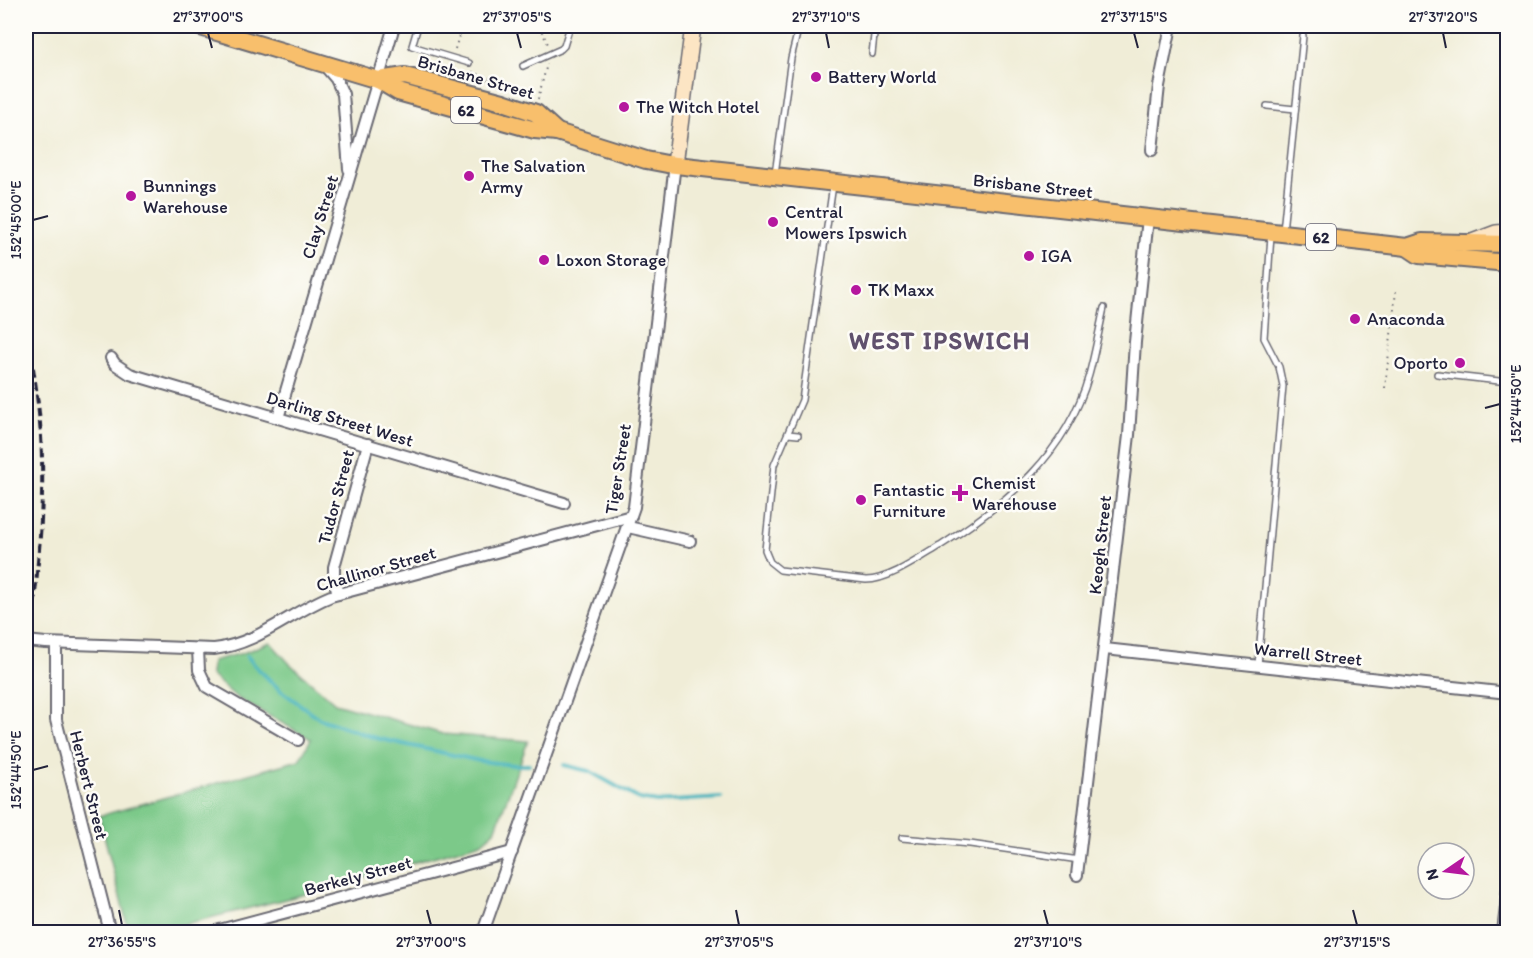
<svg xmlns="http://www.w3.org/2000/svg" width="1533" height="958" font-family="Itim,sans-serif">
  <style>
    .green { fill: #7bc989; stroke: #4e7662; stroke-width: 1.5 }
    .lines { fill: none; stroke-linecap: round; stroke-linejoin: round }
    .stream { stroke: #45b4bd; stroke-width: 4 }
    .lane-casing { stroke: #6a6972; stroke-width: 8 }
    .street-casing { stroke: #6a6972; stroke-width: 14 }
    .secondary-casing { stroke: #6a6972; stroke-width: 18 }
    .primary-casing { stroke: #6a6972; stroke-width: 20 }
    .path { stroke: #6a6972; stroke-width: 2; stroke-dasharray: 1.5 4.5; stroke-linecap: butt }
    .lane { stroke: #fff; stroke-width: 5 }
    .street { stroke: #fff; stroke-width: 10 }
    .secondary { stroke: #fce5c4; stroke-width: 15 }
    .primary { stroke: #f8bf6c; stroke-width: 16 }
    .rail { stroke: #22223b; stroke-width: 4; stroke-dasharray: 9 4.5; stroke-linecap: butt }
    .street-bridge-casing { stroke: #6a6972; stroke-width: 14; stroke-linecap: butt }
    .street-bridge { stroke: #fff; stroke-width: 10 }
    .ticks { fill: none; stroke: #22223b; stroke-width: 2 }
    .poi-dot { fill: #b5179e; stroke: #fdfcf7; stroke-width: 2 }
    .labels { text-anchor: middle; stroke-width: 5; stroke-linejoin: round; paint-order: stroke }
    .shield { fill: #fdfcf7; stroke: #646373; stroke-width: 1.5 }
    .shield-label { font-size: 16px; font-weight: bold; fill: #22223b }
    .street-label { font-size: 18px; fill: #22223b; stroke: #fdfcf7 }
    .poi-label { font-size: 18px; fill: #22223b; stroke: #fdfcf7; text-anchor: start }
    .district-label { font-size: 24px; font-weight: bold; letter-spacing: 1.5px; fill: #60516d; stroke: #fdfcf7 }
    .neatline { fill: none; stroke: #22223b; stroke-width: 2 }
    .ticks-label { font-size: 15px; text-anchor: middle; fill: #22223b }
  </style>
  <rect width="100%" height="100%" fill="#fdfcf7"/>
  <filter id="ink" filterUnits="userSpaceOnUse"><feTurbulence type="fractalNoise" baseFrequency=".0167" numOctaves="2"/><feDisplacementMap in="SourceGraphic" scale="12" xChannelSelector="R" yChannelSelector="G"/><feConvolveMatrix kernelMatrix="1 2 1 2 8 2 1 2 1" color-interpolation-filters="sRGB"/></filter>
  <filter id="wash" filterUnits="userSpaceOnUse"><feTurbulence type="fractalNoise" baseFrequency=".008" numOctaves="4" result="noise"/><feDisplacementMap in="SourceGraphic" scale="24" xChannelSelector="R" yChannelSelector="G"/><feGaussianBlur stdDeviation="1.35" result="paint"/><feColorMatrix in="noise" values="0 0 0 0 0 0 0 0 0 0 0 0 0 0 0 0 0 1.4 0 .05"/><feComposite in="paint" operator="in"/></filter>
  <g filter="url(#wash)">
    <rect width="100%" height="100%" fill="#f0edd7"/>
    <!-- green -->
    <polygon class="green" points="270,642 289,663 335,703 443,734 528,741 495,831 481,843 302,895 153,932 129,932 99,816 299,760 311,739 237,698 211,675 212,661 243,653"/>
    <g class="lines">
      <!-- stream -->
      <g class="stream">
        <polyline points="247,656 257,668 280,690 320,719 376,738 480,761 514,765 529,765"/>
        <polyline points="564,765 589,771 639,799 657,802 721,798"/>
      </g>
    </g>
  </g>
  <g filter="url(#ink)">
    <g class="lines">
      <!-- lane casing -->
      <g class="lane-casing">
        <g id="lane">
          <polyline points="418,26 412,46 469,63"/>
          <polyline points="872,54 875,26"/>
          <polyline points="523,66 561,49 564,46 570,26"/>
          <polyline points="1267,106 1295,109"/>
          <polyline points="775,174 791,58 799,26"/>
          <path d="M833,185L802,400L774,465L765,550L770,562L780,570L866,580C889,580 920,558 940,546C1006,504 1067,454 1089,375C1095,353 1099,330 1104,308"/>
          <polyline points="1283,231 1303,36"/>
          <polyline points="1437,374 1508,382"/>
          <polyline points="788,434 798,435"/>
          <polyline points="1258,665 1283,386 1279,367 1264,338 1271,235"/>
          <polyline points="902,838 970,844 1079,860"/>
        </g>
      </g>
      <!-- street casing -->
      <g class="street-casing">
        <g id="street">
          <polyline points="324,65 336,79 343,94 349,169"/>
          <polyline points="1152,150 1159,86 1171,26"/>
          <polyline points="111,358 115,364 130,374 564,503"/>
          <polyline points="278,418 394,26"/>
          <polyline points="628,527 690,541"/>
          <polyline points="338,594 334,579 334,567 368,444"/>
          <path d="M46,643L214,649C258,644 291,612 331,596L631,516"/>
          <polyline points="56,644 56,720 110,932"/>
          <polyline points="198,649 199,670 207,687 298,740"/>
          <polyline points="1105,649 1508,693"/>
          <polyline points="1077,875 1129,435 1135,342 1148,218"/>
          <polyline points="212,932 512,852"/>
          <polyline points="483,932 634,507 675,164"/>
          <polyline points="1503,932 1508,889"/>
        </g>
      </g>
      <!-- secondary casing -->
      <g class="secondary-casing">
        <g id="secondary">
          <polyline points="675,164 693,26"/>
          <polyline points="1472,242 1496,233 1508,232"/>
        </g>
      </g>
      <!-- primary casing -->
      <g class="primary-casing">
        <g id="primary">
          <polyline points="197,26 378,80 398,92 535,130 557,132 646,160 667,164 1407,247 1422,242 1508,244"/>
          <polyline points="378,80 405,76 503,102 536,113 557,132"/>
          <polyline points="1407,247 1419,255 1508,263"/>
        </g>
      </g>
      <!-- path -->
      <g class="path">
        <polyline points="539,26 548,44"/>
        <polyline points="455,49 462,26"/>
        <polyline points="472,72 493,79 493,81 478,77 477,79"/>
        <polyline points="538,99 547,64"/>
        <polyline points="1385,388 1396,291"/>
      </g>
      <!-- lane -->
      <use href="#lane" class="lane"/>
      <!-- street -->
      <use href="#street" class="street"/>
      <!-- secondary -->
      <use href="#secondary" class="secondary"/>
      <!-- primary -->
      <use href="#primary" class="primary"/>
      <!-- rail -->
      <g class="rail">
        <path d="M26,328C34,371 41,415 42,459C44,535 32,611 26,686"/>
        <polyline points="26,927 26,932"/>
      </g>
      <!-- street-bridge casing -->
      <g class="street-bridge-casing">
        <polyline id="street-bridge" points="26,641 46,643"/>
      </g>
      <!-- street-bridge -->
      <use href="#street-bridge" class="street-bridge"/>
    </g>
  </g>
  <!-- ticks -->
  <path class="ticks" d="M208,33L212,48M517,33L521,48M826,33L829,48M1134,33L1138,48M1443,33L1446,48M33,220L48,216M1485,408L1500,404M33,770L48,766M119,910L122,925M427,910L431,925M736,910L739,925M1044,910L1048,925M1353,910L1357,925"/>
  <!-- markers -->
  <g class="poi-dot">
    <circle cx="816" cy="77" r="6"/>
    <circle cx="624" cy="107" r="6"/>
    <circle cx="469" cy="176" r="6"/>
    <circle cx="131" cy="196" r="6"/>
    <circle cx="773" cy="222" r="6"/>
    <circle cx="1029" cy="256" r="6"/>
    <circle cx="544" cy="260" r="6"/>
    <circle cx="856" cy="290" r="6"/>
    <circle cx="1355" cy="319" r="6"/>
    <circle cx="1460" cy="363" r="6"/>
    <path d="M957 484h6v6h6v6h-6v6h-6v-6h-6v-6h6z"/>
    <circle cx="861" cy="500" r="6"/>
  </g>
  <g class="labels">
    <!-- shield labels -->
    <g class="shield">
      <rect x="451" y="97" width="30" height="26" rx="4.5"/>
      <rect x="1306" y="224" width="30" height="26" rx="4.5"/>
    </g>
    <g class="shield-label">
      <text x="466" y="116">62</text>
      <text x="1321" y="243">62</text>
    </g>
    <!-- street labels -->
    <g class="street-label">
      <text transform="translate(476 77) rotate(16)" y="6">Brisbane Street</text>
      <text transform="translate(1033 186) rotate(6)" y="6">Brisbane Street</text>
      <text transform="translate(320 217) rotate(-73)" y="6">Clay Street</text>
      <text transform="translate(340 419) rotate(17)" y="6">Darling Street West</text>
      <text transform="translate(618 469) rotate(-81)" y="6">Tiger Street</text>
      <text transform="translate(336 497) rotate(-75)" y="6">Tudor Street</text>
      <text transform="translate(1100 545) rotate(-84)" y="6">Keogh Street</text>
      <text transform="translate(376 569) rotate(-16)" y="6">Challinor Street</text>
      <text transform="translate(1308 654) rotate(6)" y="6">Warrell Street</text>
      <text transform="translate(89 785) rotate(76)" y="6">Herbert Street</text>
      <text transform="translate(358 876) rotate(-15)" y="6">Berkely Street</text>
    </g>
    <!-- poi labels -->
    <g class="poi-label">
      <text x="828" y="83">Battery World</text>
      <text x="636" y="113">The Witch Hotel</text>
      <text x="481" y="172">The Salvation<tspan x="481" dy="21">Army</tspan></text>
      <text x="143" y="192">Bunnings<tspan x="143" dy="21">Warehouse</tspan></text>
      <text x="785" y="218">Central<tspan x="785" dy="21">Mowers Ipswich</tspan></text>
      <text x="1041" y="262">IGA</text>
      <text x="556" y="266">Loxon Storage</text>
      <text x="868" y="296">TK Maxx</text>
      <text x="1367" y="325">Anaconda</text>
      <text x="1448" y="369" text-anchor="end">Oporto</text>
      <text x="972" y="489">Chemist<tspan x="972" dy="21">Warehouse</tspan></text>
      <text x="873" y="496">Fantastic<tspan x="873" dy="21">Furniture</tspan></text>
    </g>
    <!-- district labels -->
    <g class="district-label">
      <text x="940" y="349">WEST IPSWICH</text>
    </g>
  </g>
  <!-- margin -->
  <rect width="1533" height="958" fill="none" stroke="#fdfcf7" stroke-width="66"/>
  <!-- north arrow -->
  <g transform="translate(1446 871) rotate(256)"><circle r="28" fill="#fdfcf7" stroke="#a5a5ac" stroke-width="1.5"/>
  <path d="M0-4.5L10 22L0 15L-10 22Z" fill="#b5179e"/>
  <text y="-9" font-size="16" font-weight="bold" text-anchor="middle" fill="#22223b">N</text>
  </g>
  <rect x="33" y="33" width="1467" height="892" class="neatline"/>
  <g class="ticks-label">
    <text x="208" y="22">27°37'00"S</text>
    <text x="517" y="22">27°37'05"S</text>
    <text x="826" y="22">27°37'10"S</text>
    <text x="1134" y="22">27°37'15"S</text>
    <text x="1443" y="22">27°37'20"S</text>
    <text transform="translate(16 220) rotate(-90)" y="5">152°45'00"E</text>
    <text transform="translate(1516 404) rotate(-90)" y="5">152°44'50"E</text>
    <text transform="translate(16 770) rotate(-90)" y="5">152°44'50"E</text>
    <text x="122" y="947">27°36'55"S</text>
    <text x="431" y="947">27°37'00"S</text>
    <text x="739" y="947">27°37'05"S</text>
    <text x="1048" y="947">27°37'10"S</text>
    <text x="1357" y="947">27°37'15"S</text>
  </g>
</svg>
